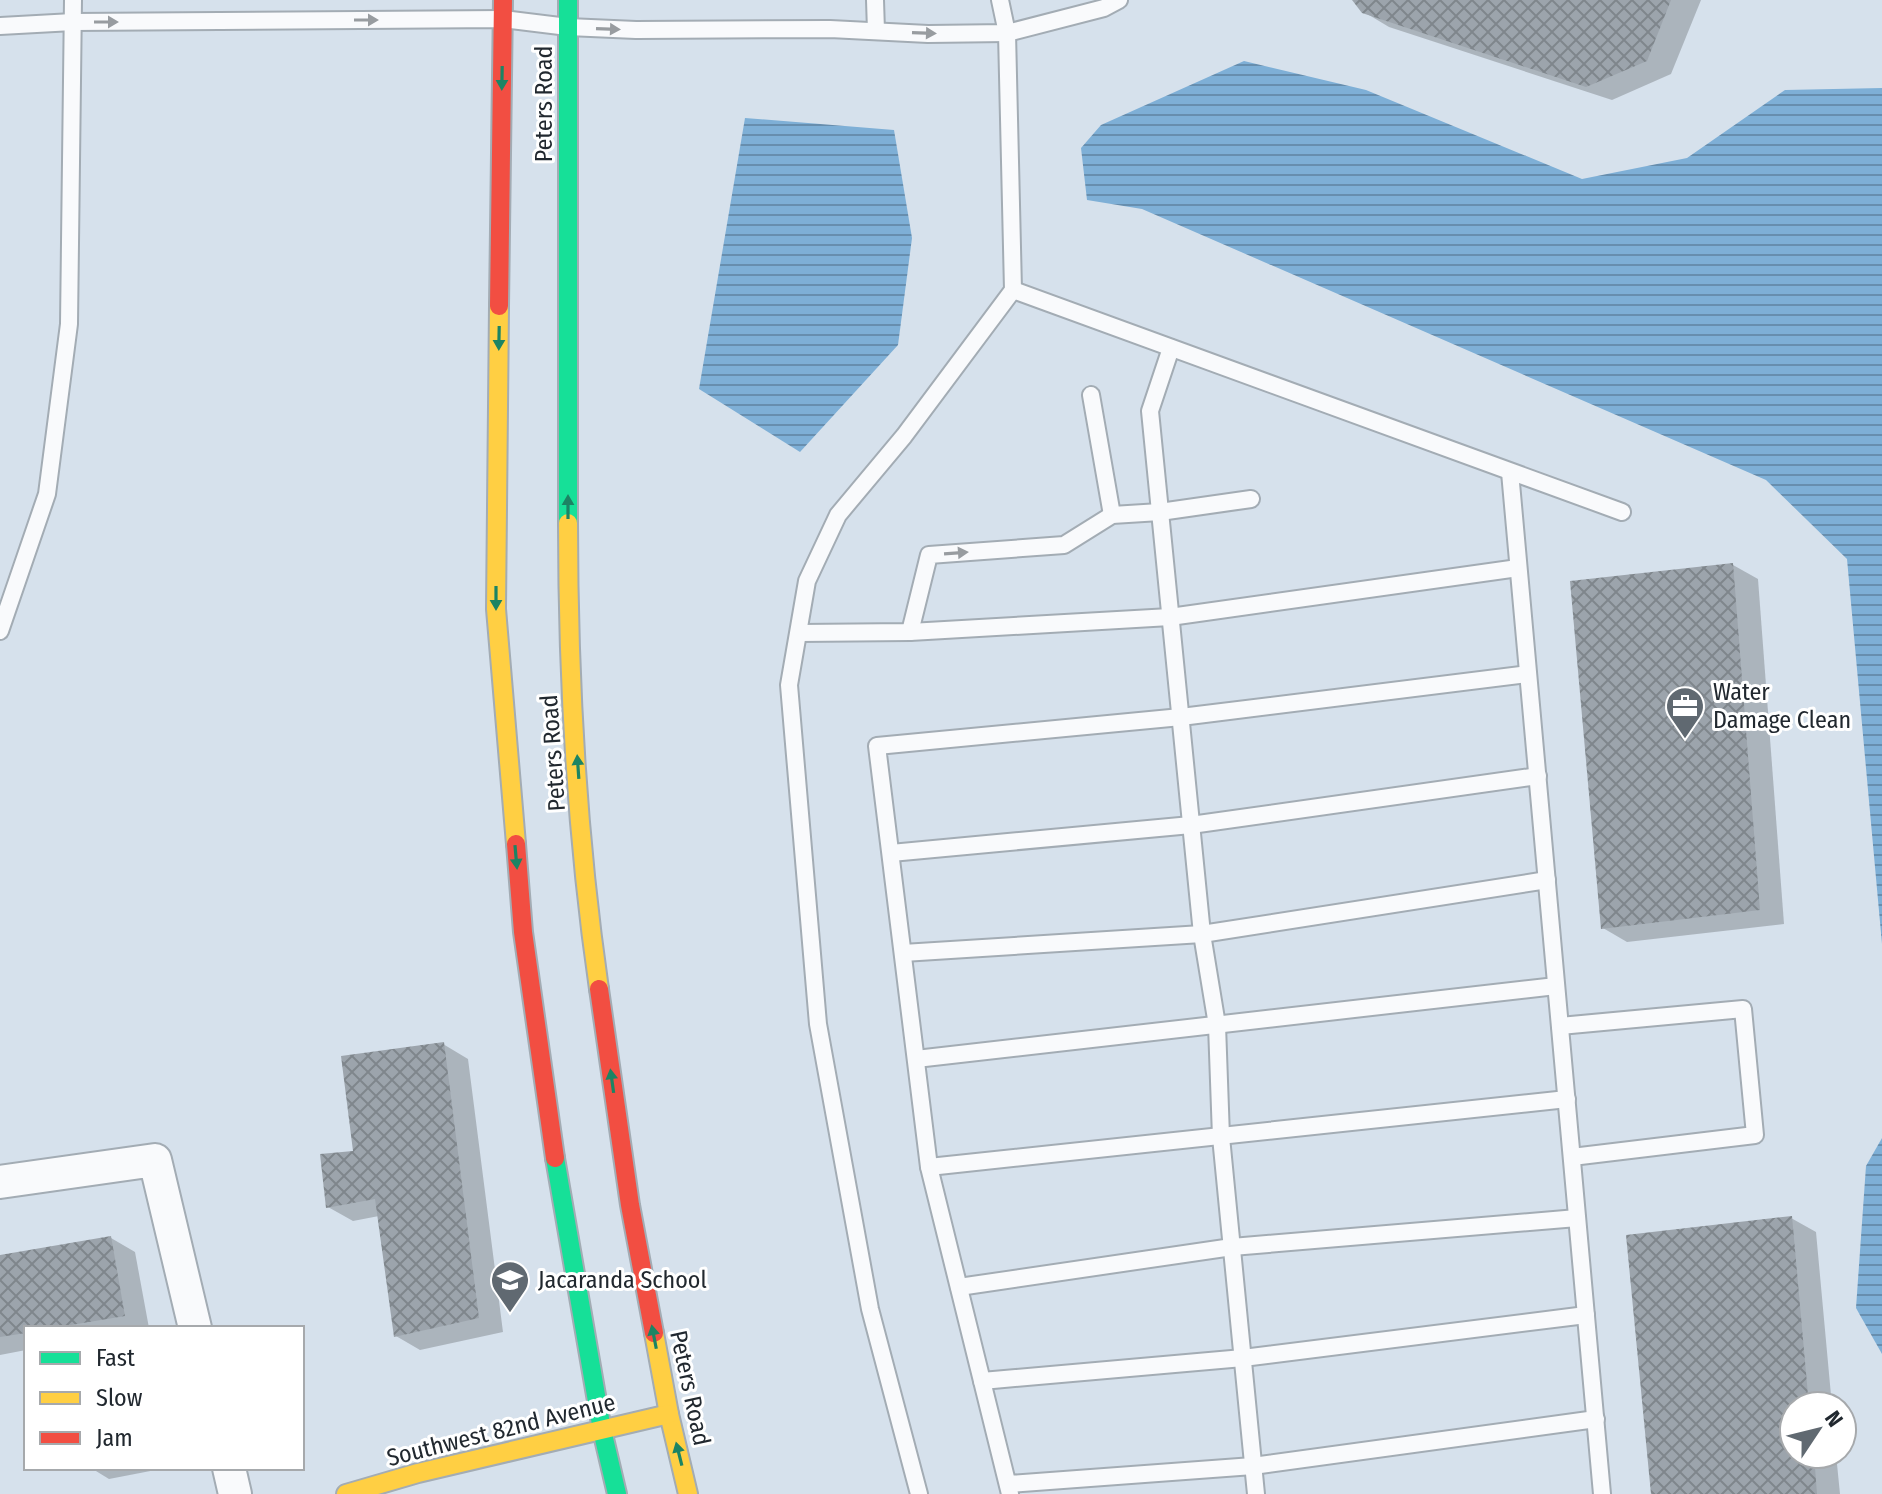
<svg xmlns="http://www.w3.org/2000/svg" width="1882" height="1494" font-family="'Fira Sans Condensed',sans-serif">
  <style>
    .water { fill: url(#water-rules) }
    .shadow { fill: #0003 }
    .building { fill: url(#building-cross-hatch) }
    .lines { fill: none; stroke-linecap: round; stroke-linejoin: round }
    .lane-casing { stroke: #a3acb4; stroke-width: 20 }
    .street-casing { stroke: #a3acb4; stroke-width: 36 }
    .fast-casing { stroke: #a3acb4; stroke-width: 22 }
    .slow-casing { stroke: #a3acb4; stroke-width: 22 }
    .jam-casing { stroke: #a3acb4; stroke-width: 22 }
    .lane { stroke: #f9fafc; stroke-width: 16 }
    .street { stroke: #f9fafc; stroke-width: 32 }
    .fast { stroke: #16e098; stroke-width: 18 }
    .slow { stroke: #ffcf43; stroke-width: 18 }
    .jam { stroke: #f24e42; stroke-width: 18 }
    .oneway { fill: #989ca0 }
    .oneway2 { fill: #1c8464 }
    .labels { text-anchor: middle; stroke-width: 6; stroke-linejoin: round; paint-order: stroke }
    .street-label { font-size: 24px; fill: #21282f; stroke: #fff }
    .poi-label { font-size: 24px; fill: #21282f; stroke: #fff; text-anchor: start }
  </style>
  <defs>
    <pattern id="water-rules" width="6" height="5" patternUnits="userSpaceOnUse" patternTransform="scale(2)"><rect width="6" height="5" fill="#7eafd6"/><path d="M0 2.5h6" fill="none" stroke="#678eae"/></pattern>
    <pattern id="building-cross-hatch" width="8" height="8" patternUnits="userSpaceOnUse" patternTransform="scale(2)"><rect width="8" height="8" fill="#9ca4ac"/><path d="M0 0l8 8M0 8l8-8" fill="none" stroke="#7f868c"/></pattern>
  </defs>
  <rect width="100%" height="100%" fill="#d6e1ec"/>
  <!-- water -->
  <g class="water">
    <polygon points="1244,61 1366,90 1582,179 1687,158 1785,90 1882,88 1882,944 1847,559 1766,480 1142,209 1087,200 1081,148 1101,125"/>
    <polygon points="745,118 894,130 912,238 898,345 800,452 699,389"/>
    <polygon points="1882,1138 1882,1354 1856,1308 1866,1166"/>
  </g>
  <!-- shadow -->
  <g class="shadow">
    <polygon points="1354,0 1701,0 1671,74 1612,100 1389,27 1364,12"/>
    <polygon points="1733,565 1758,579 1784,924 1627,942 1603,928"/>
    <polygon points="443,1044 468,1059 503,1332 420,1350 396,1336 379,1216 353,1221 328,1207 355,1152"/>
    <polygon points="1791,1218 1816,1232 1832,1406 1794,1406 1794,1454 1836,1454 1840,1494 1653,1494"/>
    <polygon points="111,1238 135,1252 149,1328 26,1328 26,1350 0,1355 0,1257"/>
    <polygon points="91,1468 166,1468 109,1479"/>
  </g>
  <!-- building -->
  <g class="building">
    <polygon points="1352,0 1671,0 1647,61 1586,87 1362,13"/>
    <polygon points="1733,563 1760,910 1601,929 1570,581"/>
    <polygon points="444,1042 479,1318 394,1337 375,1199 326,1208 320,1154 353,1151 341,1056"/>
    <polygon points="1792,1216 1809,1406 1794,1406 1794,1454 1814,1454 1817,1494 1651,1494 1626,1235"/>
    <polygon points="111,1236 125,1316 53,1328 26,1328 26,1333 0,1337 0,1255"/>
  </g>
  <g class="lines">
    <!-- lane casing -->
    <g class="lane-casing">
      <g id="lane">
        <polyline points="875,0 876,31"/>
        <polyline points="0,26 73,22 503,19 568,27 636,30 830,29 928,34 1007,33 1104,8 1119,0"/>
        <polyline points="1013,290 1622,512"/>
        <polyline points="1171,348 1150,411 1202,934 1217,1025 1221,1137 1256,1494"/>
        <polyline points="1091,395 1112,515"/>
        <polyline points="1510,472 1602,1494"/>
        <polyline points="0,631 47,494 69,324 73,0"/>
        <polyline points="910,632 929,555 1064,545 1112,515 1160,512 1251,499"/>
        <polyline points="799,633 910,632 1170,617 1518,568"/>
        <polyline points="891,853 1191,825 1538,776"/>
        <polyline points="903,953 1202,934 1547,880"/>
        <polyline points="1560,1026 1743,1009 1755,1135 1572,1157"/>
        <polyline points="916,1059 1556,986"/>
        <polyline points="929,1167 1567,1099"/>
        <polyline points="959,1287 1232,1247 1577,1218"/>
        <polyline points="982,1381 1243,1358 1586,1315"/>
        <polyline points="1008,1484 1253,1466 1596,1419"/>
        <polyline points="919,1494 870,1309 818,1024 789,685 807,581 838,515 904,436 1013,290 1007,33 1000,0"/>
        <polyline points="1010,1494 929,1167 877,746 1181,717 1528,674"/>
      </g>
    </g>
    <!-- street casing -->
    <g class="street-casing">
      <g id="street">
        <polyline points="0,1182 155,1160 195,1328"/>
        <polyline points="229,1468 235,1494"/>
      </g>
    </g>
    <!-- fast casing -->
    <g class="fast-casing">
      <g id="fast">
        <polyline points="568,0 568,523"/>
        <polyline points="555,1158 602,1430 617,1494"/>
      </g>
    </g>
    <!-- slow casing -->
    <g class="slow-casing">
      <g id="slow">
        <polyline points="499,306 496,609 516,844"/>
        <path d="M568,523C568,676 577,838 599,989"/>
        <polyline points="654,1333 669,1414 688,1494"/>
        <polyline points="346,1494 418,1473 669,1414"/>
      </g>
    </g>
    <!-- jam casing -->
    <g class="jam-casing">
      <g id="jam">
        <polyline points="499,306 503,0"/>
        <polyline points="516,844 523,932 555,1158"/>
        <polyline points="599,989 630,1205 654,1333"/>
      </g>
    </g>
    <!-- lane -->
    <use href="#lane" class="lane"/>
    <!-- street -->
    <use href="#street" class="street"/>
    <!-- fast -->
    <use href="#fast" class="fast"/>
    <!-- slow -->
    <use href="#slow" class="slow"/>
    <!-- jam -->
    <use href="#jam" class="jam"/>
  </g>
  <!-- one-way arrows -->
  <defs><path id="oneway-solid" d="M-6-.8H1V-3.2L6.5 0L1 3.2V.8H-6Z" transform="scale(2)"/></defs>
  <g class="oneway">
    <use href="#oneway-solid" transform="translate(366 20)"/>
    <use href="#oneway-solid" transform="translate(106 22)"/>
    <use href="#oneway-solid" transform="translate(608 29) rotate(2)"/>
    <use href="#oneway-solid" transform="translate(924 33) rotate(2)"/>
    <use href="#oneway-solid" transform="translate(956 553) rotate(-4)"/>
  </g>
  <g class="oneway2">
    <use href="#oneway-solid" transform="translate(502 78) rotate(91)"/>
    <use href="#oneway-solid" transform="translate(499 338) rotate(91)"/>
    <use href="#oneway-solid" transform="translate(568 507) rotate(-90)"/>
    <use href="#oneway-solid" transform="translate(496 598) rotate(90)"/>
    <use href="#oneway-solid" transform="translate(578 767) rotate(-94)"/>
    <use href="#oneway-solid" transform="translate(516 857) rotate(85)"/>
    <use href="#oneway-solid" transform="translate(612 1081) rotate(-98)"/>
    <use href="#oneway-solid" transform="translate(654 1337) rotate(-101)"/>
    <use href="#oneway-solid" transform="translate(679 1454) rotate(-104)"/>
  </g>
  <!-- icons -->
  <defs>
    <g id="office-pin" transform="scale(2)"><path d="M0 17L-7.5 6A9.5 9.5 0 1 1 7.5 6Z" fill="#606971" stroke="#fff"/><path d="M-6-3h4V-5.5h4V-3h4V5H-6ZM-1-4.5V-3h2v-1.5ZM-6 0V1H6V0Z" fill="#fff"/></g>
    <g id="school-pin" transform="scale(2)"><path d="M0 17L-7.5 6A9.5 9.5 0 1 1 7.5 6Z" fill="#606971" stroke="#fff"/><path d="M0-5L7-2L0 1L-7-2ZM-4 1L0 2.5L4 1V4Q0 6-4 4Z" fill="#fff"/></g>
  </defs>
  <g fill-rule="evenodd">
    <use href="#office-pin" x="1685" y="706"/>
    <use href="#school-pin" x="510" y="1280"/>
  </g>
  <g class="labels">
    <!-- street labels -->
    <g class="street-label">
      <text transform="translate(544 104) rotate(-90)" y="8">Peters Road</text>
      <text transform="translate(553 753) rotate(-94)" y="8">Peters Road</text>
      <text transform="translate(690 1388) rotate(78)" y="8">Peters Road</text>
      <text transform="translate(501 1430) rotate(-14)" y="8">Southwest 82nd Avenue</text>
    </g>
    <!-- poi labels -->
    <g class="poi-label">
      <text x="1713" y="700">Water<tspan x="1713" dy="28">Damage Clean</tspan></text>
      <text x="538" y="1288">Jacaranda School</text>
    </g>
  </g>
  <!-- legend -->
  <rect x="24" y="1326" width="280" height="144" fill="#ffffff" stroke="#a6a9ac" stroke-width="2"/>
  <rect x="40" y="1352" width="40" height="12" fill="#16e098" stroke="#a6a9ac" stroke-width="2"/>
  <text x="96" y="1366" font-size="24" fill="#21282f">Fast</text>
  <rect x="40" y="1392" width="40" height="12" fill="#ffcf43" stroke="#a6a9ac" stroke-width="2"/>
  <text x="96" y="1406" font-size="24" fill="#21282f">Slow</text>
  <rect x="40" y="1432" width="40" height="12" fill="#f24e42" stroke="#a6a9ac" stroke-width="2"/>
  <text x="96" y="1446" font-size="24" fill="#21282f">Jam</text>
  <!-- north arrow -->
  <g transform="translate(1818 1430) rotate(55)"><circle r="38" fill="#ffffff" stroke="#a6a9ac" stroke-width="2"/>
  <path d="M0-6L14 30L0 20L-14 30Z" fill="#606971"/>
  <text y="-12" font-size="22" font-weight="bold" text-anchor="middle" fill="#21282f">N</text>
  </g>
</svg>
